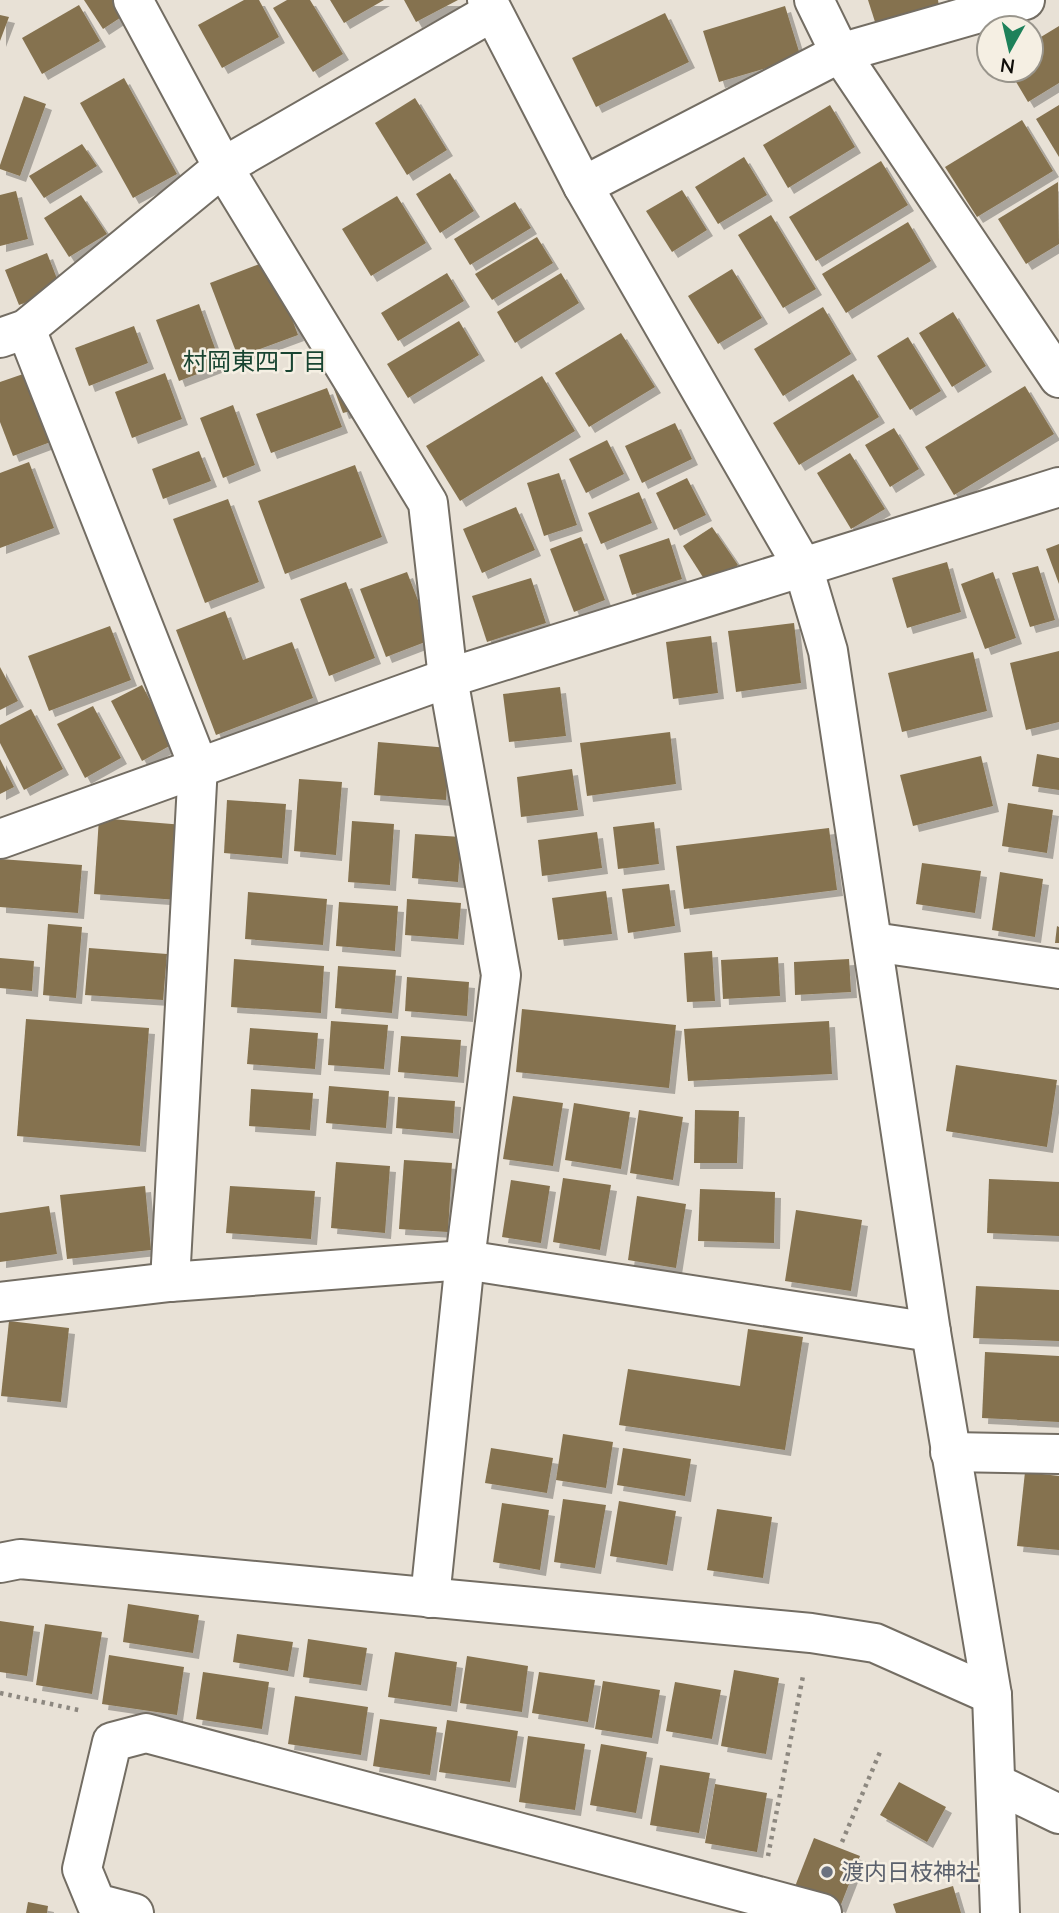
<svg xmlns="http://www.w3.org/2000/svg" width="1059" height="1913" font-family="Lato,'Noto Sans JP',sans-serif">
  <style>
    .building { fill: #85724f; filter: url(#shadow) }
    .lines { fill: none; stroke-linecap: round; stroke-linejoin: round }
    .minor-casing { stroke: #736d63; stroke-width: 42 }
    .tertiary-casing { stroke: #736d63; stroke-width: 42 }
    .path { stroke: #8d8880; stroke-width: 4.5; stroke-dasharray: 3.5 5; stroke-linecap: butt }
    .minor { stroke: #fff; stroke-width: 38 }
    .tertiary { stroke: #fff; stroke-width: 38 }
    .worship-dot { fill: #6b7280; stroke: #f5efe3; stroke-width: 2.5 }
    .labels { text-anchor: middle; stroke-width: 5; stroke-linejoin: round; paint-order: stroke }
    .worship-label { font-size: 23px; fill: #5b616d; stroke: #f5efe3; text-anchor: start }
    .neighbourhood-label { font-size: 24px; fill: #184431; stroke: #f5efe3 }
  </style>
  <defs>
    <filter id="shadow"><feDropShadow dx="6" dy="6" stdDeviation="0" flood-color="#0004"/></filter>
  </defs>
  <rect width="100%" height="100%" fill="#e8e1d6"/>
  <!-- building -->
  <g class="building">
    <polygon points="84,0 116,0 126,14 103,29"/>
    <polygon points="244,0 259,0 279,37 222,68 198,25"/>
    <polygon points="287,0 310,0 343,54 313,72 273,8"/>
    <polygon points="330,0 384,0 344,23"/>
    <polygon points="404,0 458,0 416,22"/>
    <polygon points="868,0 938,0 939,6 876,25"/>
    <polygon points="79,5 100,41 42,74 22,38"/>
    <polygon points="785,6 801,58 719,82 703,31"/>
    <polygon points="665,13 689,62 596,107 572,58"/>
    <polygon points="0,15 9,17 0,41"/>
    <polygon points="1059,26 1059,83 1028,102 1009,70 1031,70 1031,43"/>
    <polygon points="124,78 177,174 133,198 80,103"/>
    <polygon points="24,96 46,104 20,176 0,169 0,165"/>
    <polygon points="415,98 447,150 407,175 375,123"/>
    <polygon points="830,105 855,147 788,188 763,145"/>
    <polygon points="1059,105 1059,157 1036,119"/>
    <polygon points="1022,120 1053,171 977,217 945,167"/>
    <polygon points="82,144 97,166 44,198 29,176"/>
    <polygon points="744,157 767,195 718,224 695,187"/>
    <polygon points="881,161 908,205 816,261 789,217"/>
    <polygon points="450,173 474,211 440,233 416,194"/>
    <polygon points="1058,182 1059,244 1026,264 998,219"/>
    <polygon points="682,190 707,230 672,252 646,211"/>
    <polygon points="16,191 28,239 0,246 0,195"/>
    <polygon points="81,195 107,234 69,257 44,218"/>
    <polygon points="397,196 426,243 371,276 342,229"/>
    <polygon points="515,202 531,228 470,265 454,239"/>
    <polygon points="771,215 816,289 783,308 738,235"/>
    <polygon points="908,222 931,261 846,313 822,274"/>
    <polygon points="537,237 553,263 492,300 475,274"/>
    <polygon points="47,253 61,289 19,305 5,270"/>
    <polygon points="270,260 298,335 238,357 210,283"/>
    <polygon points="732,269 762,318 718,344 688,296"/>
    <polygon points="447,273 464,301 398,341 381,313"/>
    <polygon points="561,273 579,303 515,343 497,312"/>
    <polygon points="199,304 221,365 179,381 156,320"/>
    <polygon points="823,307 851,354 783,396 754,349"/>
    <polygon points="953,312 986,366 952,387 919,333"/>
    <polygon points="459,321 479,355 408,398 387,364"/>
    <polygon points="134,326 148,363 89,386 75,348"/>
    <polygon points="621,333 655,387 589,427 555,373"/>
    <polygon points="908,337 941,391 910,410 877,356"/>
    <polygon points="29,372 56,440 13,456 0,422 0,382"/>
    <polygon points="165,373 182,419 132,438 115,392"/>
    <polygon points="853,374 879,417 799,465 773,423"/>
    <polygon points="542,376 575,431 460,501 426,446"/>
    <polygon points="344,385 354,410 343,413 334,389"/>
    <polygon points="1025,386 1054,434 954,495 925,447"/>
    <polygon points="327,388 342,427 271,453 256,414"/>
    <polygon points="233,405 255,465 223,478 200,418"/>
    <polygon points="675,423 692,459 642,483 625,446"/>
    <polygon points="894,428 919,469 890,487 865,445"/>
    <polygon points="607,440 624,474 586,493 569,459"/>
    <polygon points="199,451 211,481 163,499 152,469"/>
    <polygon points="850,453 885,509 851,529 817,473"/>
    <polygon points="29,462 54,528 0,548 0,473"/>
    <polygon points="355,465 382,537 285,574 258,501"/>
    <polygon points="559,473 577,525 544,536 527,483"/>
    <polygon points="687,478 706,515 674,530 656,493"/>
    <polygon points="639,492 652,523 601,544 588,513"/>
    <polygon points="228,499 259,582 205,603 173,519"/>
    <polygon points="516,507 535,550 482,573 463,529"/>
    <polygon points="712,527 738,565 708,585 683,546"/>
    <polygon points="581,537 605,600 574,612 550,549"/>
    <polygon points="669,538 682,579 632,595 619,555"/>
    <polygon points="1059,544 1059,584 1046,549"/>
    <polygon points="947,562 961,612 907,628 892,578"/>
    <polygon points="1038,566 1055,620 1030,627 1012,573"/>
    <polygon points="407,572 433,639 386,657 360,589"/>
    <polygon points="993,572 1016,638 985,649 961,584"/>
    <polygon points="531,578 546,623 487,642 472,596"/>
    <polygon points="346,582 375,658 329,676 300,599"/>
    <polygon points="225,611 243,660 292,642 313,698 216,735 176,630"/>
    <polygon points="794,623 801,683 736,692 728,631"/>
    <polygon points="110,626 131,680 49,711 28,656"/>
    <polygon points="711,636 718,693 673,699 666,642"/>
    <polygon points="1059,651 1059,722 1026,730 1010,663"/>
    <polygon points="973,652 987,711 902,732 888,673"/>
    <polygon points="0,667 18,701 0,710"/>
    <polygon points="142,685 173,744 142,761 111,701"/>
    <polygon points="560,687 566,736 509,742 503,694"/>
    <polygon points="93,706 121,758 85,778 57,724"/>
    <polygon points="31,709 63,769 24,790 0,743 0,725"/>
    <polygon points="670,732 676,784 587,796 580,743"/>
    <polygon points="378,742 449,748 446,800 374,795"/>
    <polygon points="1037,754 1059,758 1059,790 1032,786"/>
    <polygon points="981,756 993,806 913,826 900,775"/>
    <polygon points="0,759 14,787 0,794"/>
    <polygon points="572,769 578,810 521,817 517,777"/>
    <polygon points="299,779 342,782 336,855 294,851"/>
    <polygon points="227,800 286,804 282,858 224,853"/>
    <polygon points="1008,803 1053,810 1047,853 1002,846"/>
    <polygon points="99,818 184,825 178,900 94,894"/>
    <polygon points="352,821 394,824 390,885 348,882"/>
    <polygon points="654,822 659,864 618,869 613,827"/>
    <polygon points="829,828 837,890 684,909 676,846"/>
    <polygon points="597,832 602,868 542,876 538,840"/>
    <polygon points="415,834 461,837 458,882 412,878"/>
    <polygon points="0,859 82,865 78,913 0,907"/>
    <polygon points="922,863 981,871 975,913 916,904"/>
    <polygon points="1000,872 1043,879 1035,937 992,930"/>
    <polygon points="669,884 675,926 628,933 622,889"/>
    <polygon points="606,891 612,934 558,940 552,898"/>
    <polygon points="248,892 327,899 323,945 245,939"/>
    <polygon points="407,899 461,903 458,939 405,935"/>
    <polygon points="339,902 398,906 395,951 336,946"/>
    <polygon points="48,924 82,927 76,998 43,995"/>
    <polygon points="1057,926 1059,927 1059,943 1055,943"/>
    <polygon points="89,948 167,954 163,1000 85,995"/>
    <polygon points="712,951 715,1001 687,1002 684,953"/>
    <polygon points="778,957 780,996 723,999 721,960"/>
    <polygon points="0,958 34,961 32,991 0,988"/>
    <polygon points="234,959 324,966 321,1013 231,1007"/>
    <polygon points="849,959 851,992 795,995 794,962"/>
    <polygon points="338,966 396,970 392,1013 335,1008"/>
    <polygon points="407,977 469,982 467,1016 405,1011"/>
    <polygon points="522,1009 676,1025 669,1088 516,1072"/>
    <polygon points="26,1019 149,1028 140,1146 17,1136"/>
    <polygon points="331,1021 388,1025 384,1069 328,1065"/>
    <polygon points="829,1021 832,1074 688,1081 684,1029"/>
    <polygon points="250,1028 318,1033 315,1069 247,1064"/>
    <polygon points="401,1036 461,1040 458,1077 398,1072"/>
    <polygon points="956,1065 1057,1080 1047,1147 946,1131"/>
    <polygon points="329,1086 389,1091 386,1128 326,1123"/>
    <polygon points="251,1089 313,1093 310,1130 249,1126"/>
    <polygon points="513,1096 563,1103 553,1166 503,1159"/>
    <polygon points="398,1097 455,1101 453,1133 396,1128"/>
    <polygon points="574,1103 630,1112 621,1169 565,1160"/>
    <polygon points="639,1110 683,1117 673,1180 630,1173"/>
    <polygon points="695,1110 739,1111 737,1163 694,1163"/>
    <polygon points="404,1160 452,1163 448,1232 399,1229"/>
    <polygon points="336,1162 390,1166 385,1233 331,1228"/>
    <polygon points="563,1178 611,1185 600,1250 553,1242"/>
    <polygon points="989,1179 1059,1182 1059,1236 987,1233"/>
    <polygon points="511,1180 550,1186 541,1243 502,1237"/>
    <polygon points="145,1186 151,1250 67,1259 60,1195"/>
    <polygon points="230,1186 315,1191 311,1239 226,1233"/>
    <polygon points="700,1189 775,1192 774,1243 698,1241"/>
    <polygon points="637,1196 686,1204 676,1268 628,1260"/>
    <polygon points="49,1206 57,1254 0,1262 0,1213"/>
    <polygon points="796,1210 862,1220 851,1291 785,1281"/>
    <polygon points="976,1286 1059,1290 1059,1341 973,1338"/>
    <polygon points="9,1321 69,1328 61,1402 1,1396"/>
    <polygon points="748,1329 803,1337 785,1450 619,1425 628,1369 740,1386"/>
    <polygon points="985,1352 1059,1356 1059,1422 982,1418"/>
    <polygon points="563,1434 613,1442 606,1488 556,1480"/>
    <polygon points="491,1448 553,1458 547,1493 485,1483"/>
    <polygon points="623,1448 691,1459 685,1496 617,1485"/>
    <polygon points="1025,1472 1059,1476 1059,1550 1017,1546"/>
    <polygon points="563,1499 606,1505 595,1568 554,1562"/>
    <polygon points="619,1501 676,1511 667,1565 610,1556"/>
    <polygon points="502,1503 549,1510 540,1570 493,1562"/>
    <polygon points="717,1509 772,1517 763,1578 707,1570"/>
    <polygon points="128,1604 199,1615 193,1653 123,1642"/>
    <polygon points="0,1621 34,1626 27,1676 0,1672"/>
    <polygon points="45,1624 102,1632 92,1694 36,1685"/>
    <polygon points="237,1634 293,1642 288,1671 233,1662"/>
    <polygon points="308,1639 367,1648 361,1685 303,1677"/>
    <polygon points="395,1652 457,1662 451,1706 388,1697"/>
    <polygon points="109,1655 184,1667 177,1715 102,1704"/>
    <polygon points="467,1656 528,1666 522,1712 460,1703"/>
    <polygon points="734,1670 779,1678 766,1754 721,1746"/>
    <polygon points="203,1672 269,1682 262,1729 196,1719"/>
    <polygon points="539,1672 595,1680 588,1722 532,1713"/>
    <polygon points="603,1681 660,1690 652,1738 595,1729"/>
    <polygon points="675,1682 721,1690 712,1739 666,1731"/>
    <polygon points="295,1696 368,1707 361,1755 288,1744"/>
    <polygon points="380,1719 437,1727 430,1775 373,1766"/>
    <polygon points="447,1720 518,1731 510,1782 439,1772"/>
    <polygon points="528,1736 585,1744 575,1810 519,1802"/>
    <polygon points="601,1744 647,1752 636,1813 590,1805"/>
    <polygon points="660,1765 710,1773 699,1833 650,1825"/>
    <polygon points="899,1782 946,1807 927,1842 880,1815"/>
    <polygon points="715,1784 767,1793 757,1852 705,1843"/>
    <polygon points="814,1838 860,1856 840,1907 794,1889"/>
    <polygon points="953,1886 961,1913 896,1913 893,1904"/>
    <polygon points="28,1902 48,1906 47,1913 26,1913"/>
  </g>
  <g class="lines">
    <!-- minor casing -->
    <g class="minor-casing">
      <g id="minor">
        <polyline points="814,0 840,53 1059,378"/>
        <polyline points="583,186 840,53 1025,0"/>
        <polyline points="26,329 198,765 170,1282"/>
        <polyline points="0,338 26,329 223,167 133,0"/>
        <polyline points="0,839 448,678 1059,487"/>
        <polyline points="873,942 1059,969"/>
        <polyline points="0,1302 170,1282 465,1260 931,1332"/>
        <polyline points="950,1452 1059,1454"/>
        <polyline points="0,1563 20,1559 811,1633 875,1643 992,1695"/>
        <polyline points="430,1598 465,1260 501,975 448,678 428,503 223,167 492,12"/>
        <polyline points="997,1784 1059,1814"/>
        <polyline points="134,1913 96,1903 82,1869 112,1742 146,1733 822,1913"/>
      </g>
    </g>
    <!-- tertiary casing -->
    <g class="tertiary-casing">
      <polyline id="tertiary" points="487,0 583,186 803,567 828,651 931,1332 992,1695 1000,1913"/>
    </g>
    <!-- path -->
    <g class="path">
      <polyline points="0,1693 83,1711"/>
      <polyline points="842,1842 880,1752"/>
      <polyline points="768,1856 803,1676"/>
    </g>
    <!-- minor -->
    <use href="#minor" class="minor"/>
    <!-- tertiary -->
    <use href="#tertiary" class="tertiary"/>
  </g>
  <!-- markers -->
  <circle class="worship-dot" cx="827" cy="1872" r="7"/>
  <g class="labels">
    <!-- worship labels -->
    <g class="worship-label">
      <text x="841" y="1880">渡内日枝神社</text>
    </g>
    <!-- neighbourhood labels -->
    <g class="neighbourhood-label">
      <text x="255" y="370">村岡東四丁目</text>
    </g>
  </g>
  <!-- north arrow -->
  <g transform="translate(1010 49) rotate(188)"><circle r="33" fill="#f5efe3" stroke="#99958c" stroke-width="2"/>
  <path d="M0-5L12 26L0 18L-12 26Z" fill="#1d815a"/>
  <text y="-10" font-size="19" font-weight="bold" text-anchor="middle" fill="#100e0a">N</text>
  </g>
</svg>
